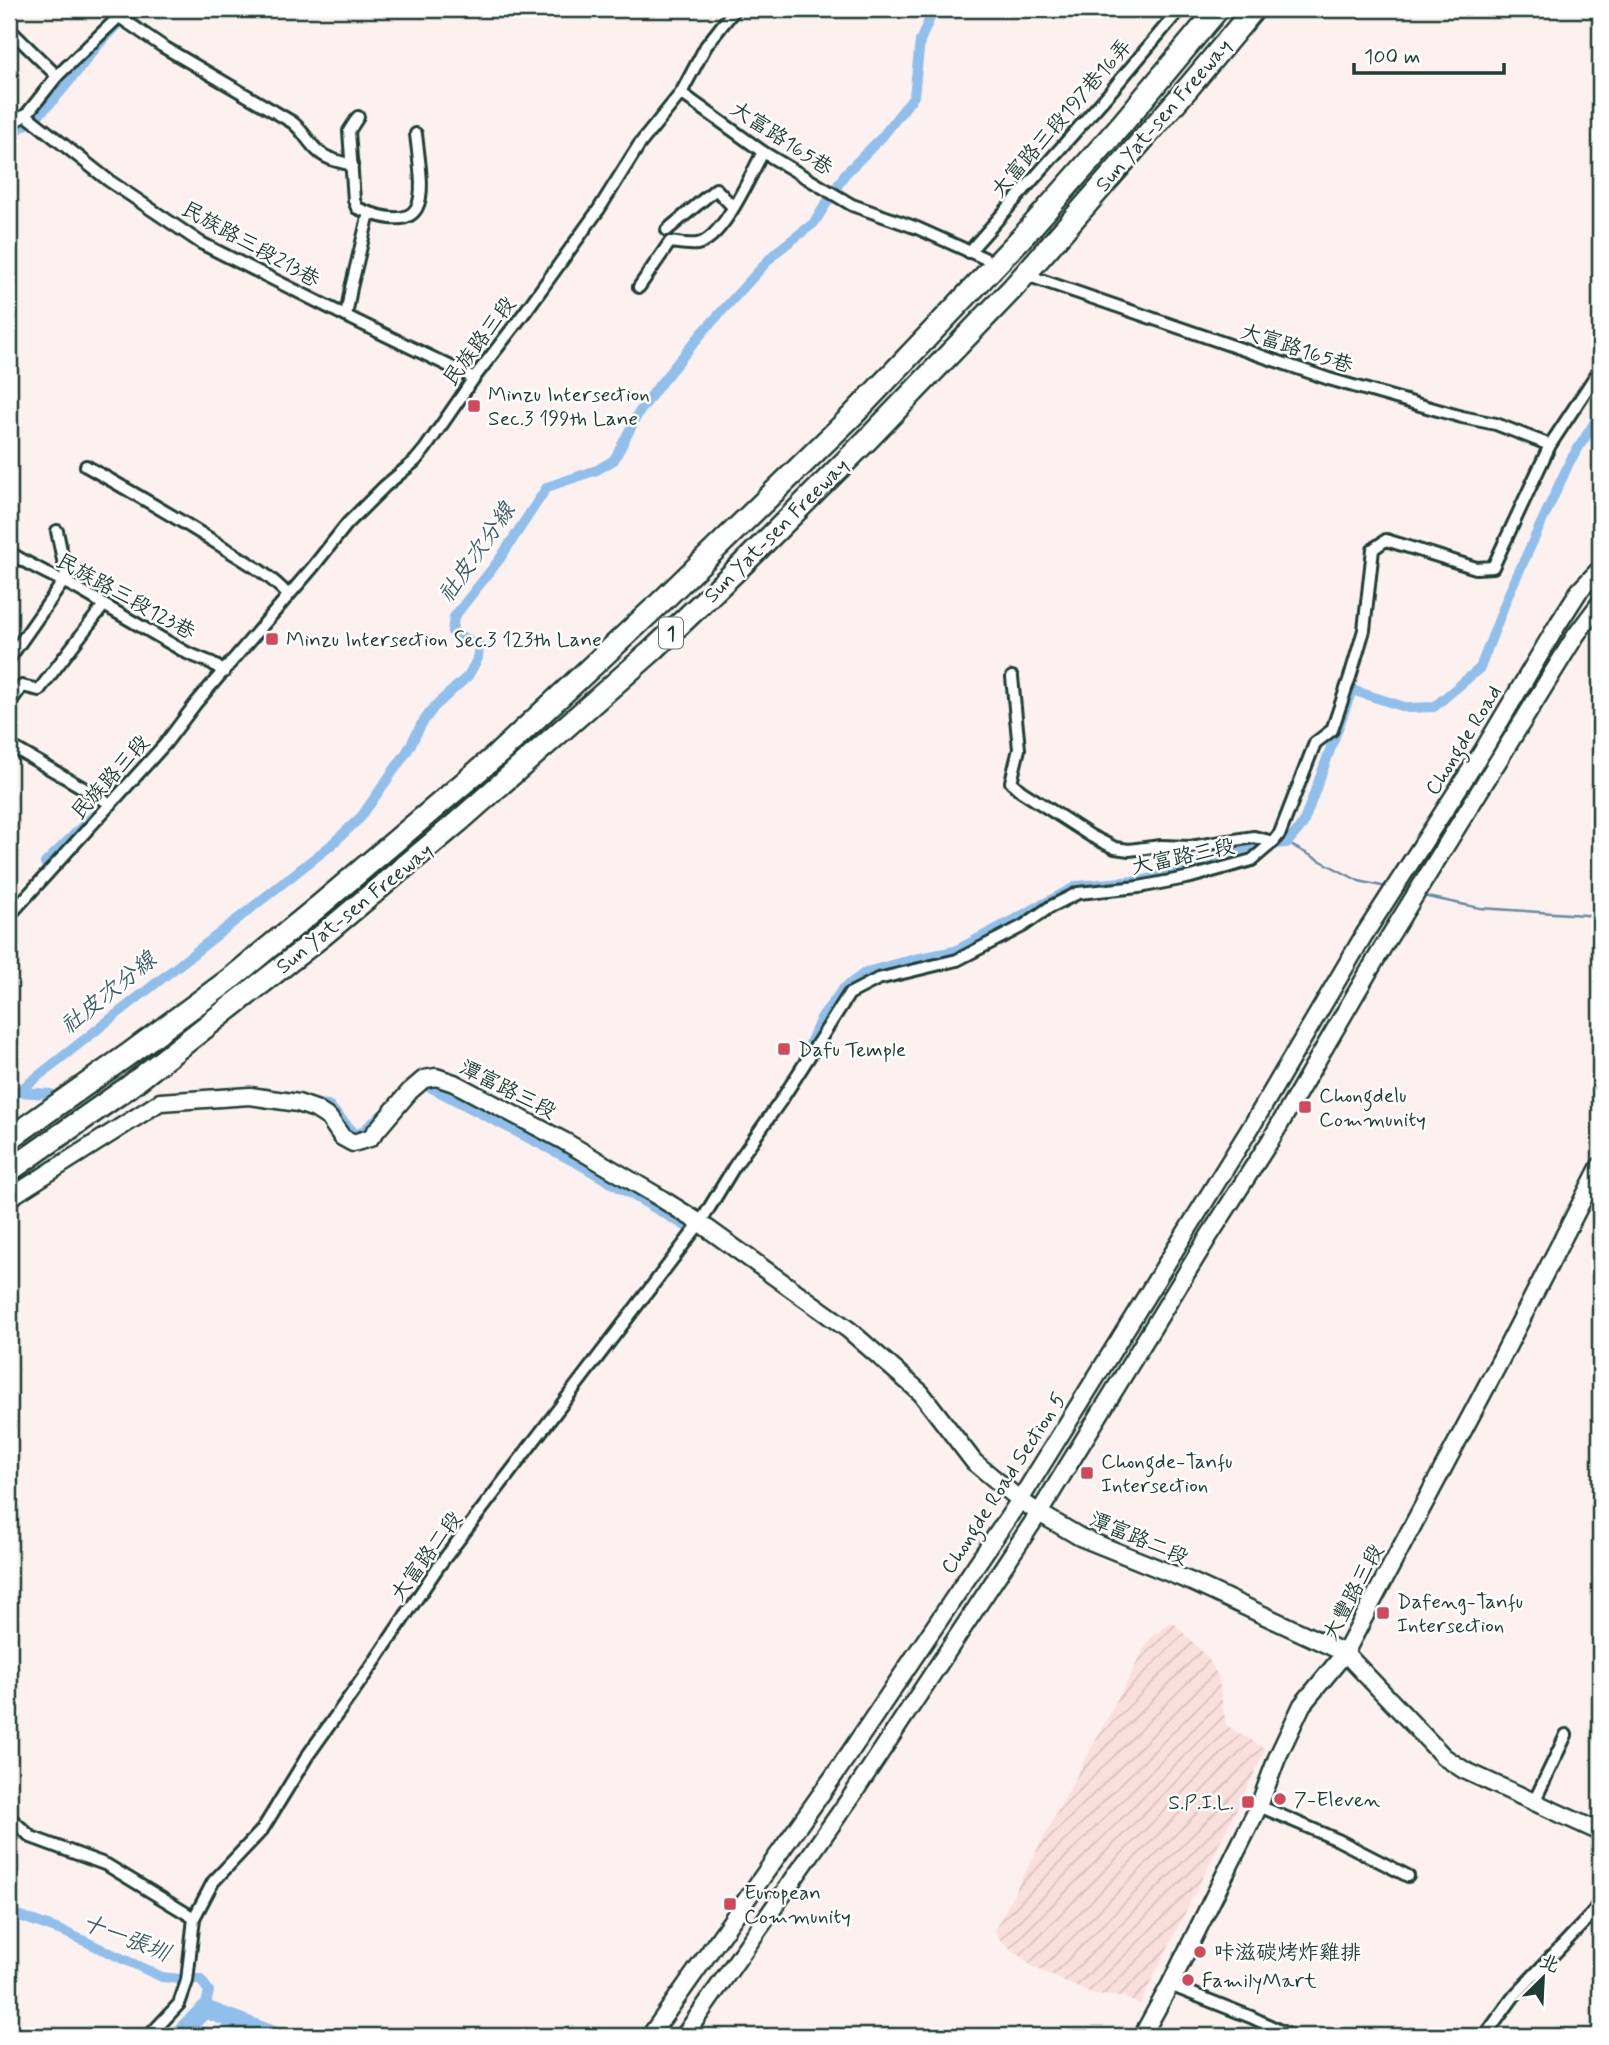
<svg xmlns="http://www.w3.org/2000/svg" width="1609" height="2045" font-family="Mynerve,'LXGW WenKai TC',sans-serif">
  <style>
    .industrial { fill: url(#industrial-furrows) }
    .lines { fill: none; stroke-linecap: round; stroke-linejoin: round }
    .stream { stroke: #638ba2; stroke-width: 2.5 }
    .canal { stroke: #90bfeb; stroke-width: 10 }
    .river { stroke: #90bfeb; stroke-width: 18 }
    .street-casing { stroke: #1f3d34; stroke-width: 16 }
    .secondary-casing { stroke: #1f3d34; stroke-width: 21 }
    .highway-casing { stroke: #1f3d34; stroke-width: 26 }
    .street { stroke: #fff; stroke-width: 10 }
    .secondary { stroke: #fff; stroke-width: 16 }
    .highway { stroke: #fff; stroke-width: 21 }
    .poi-dot { fill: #d1495b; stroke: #fff; stroke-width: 2.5 }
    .labels { text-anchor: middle; stroke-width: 5; stroke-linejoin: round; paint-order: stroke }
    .shield { fill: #fff; stroke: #627771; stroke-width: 2 }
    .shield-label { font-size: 19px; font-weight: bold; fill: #1f3d34 }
    .street-label { font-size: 21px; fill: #1f3d34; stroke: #fff }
    .poi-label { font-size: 21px; fill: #1f3d34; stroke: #fff; text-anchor: start }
    .water-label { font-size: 23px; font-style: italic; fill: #3b5e62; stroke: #fff }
  </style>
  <defs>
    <pattern id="industrial-furrows" width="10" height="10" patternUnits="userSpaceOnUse" patternTransform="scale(1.75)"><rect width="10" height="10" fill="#fae0dc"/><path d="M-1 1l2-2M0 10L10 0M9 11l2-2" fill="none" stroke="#d6c1bd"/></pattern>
  </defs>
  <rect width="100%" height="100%" fill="#fdf1ef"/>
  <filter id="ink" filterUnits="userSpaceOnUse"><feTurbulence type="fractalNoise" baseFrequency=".0143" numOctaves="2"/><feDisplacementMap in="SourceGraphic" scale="14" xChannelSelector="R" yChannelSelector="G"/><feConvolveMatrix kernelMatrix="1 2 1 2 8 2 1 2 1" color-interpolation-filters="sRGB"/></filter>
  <g filter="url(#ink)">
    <!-- industrial -->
    <polygon class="industrial" points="1172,1621 1208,1658 1218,1676 1226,1725 1266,1749 1140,2004 1122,1997 1094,1995 1033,1967 998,1938 995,1929 1149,1640"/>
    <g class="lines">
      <!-- stream -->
      <g class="stream">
        <polyline points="1287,843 1359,881 1386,887"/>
        <polyline points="1423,896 1480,908 1600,916"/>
      </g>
      <!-- canal -->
      <g class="canal">
        <path d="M9,134C54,114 78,64 112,30C119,22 128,16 136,9"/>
        <polyline points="45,863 92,817"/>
        <polyline points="802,1062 821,1018 843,989 866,972 915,959 955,951 1077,886 1145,880 1251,846 1287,843 1303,824 1352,690 1408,708 1434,707 1480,668 1509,593 1570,461 1600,414"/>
        <polyline points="417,1087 422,1083 577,1163 694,1231 698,1226"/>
        <polyline points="18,1092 51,1094"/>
        <polyline points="9,1099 330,846 361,817 408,750 421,725 434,707 468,676 478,658 479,645 452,632 454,617 499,560 547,487 597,470 614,460 638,414 660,384 702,333 775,253 814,223 845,174 882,137 914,96 920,41 934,9"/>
        <polyline points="311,1103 328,1105 357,1136 385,1112"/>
        <polyline points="9,1912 67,1933 162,1977 179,1979 200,1979 209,1991 205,2009"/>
      </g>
      <!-- river -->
      <polyline class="river" points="177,2036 205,2009 276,2036"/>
      <!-- street casing -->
      <g class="street-casing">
        <g id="street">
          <path d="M118,16L162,46L292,122C303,130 309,144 319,152C328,160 341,162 352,165"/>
          <polyline points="9,29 57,76"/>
          <polyline points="681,93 763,152 852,205 917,228 984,258"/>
          <polyline points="26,115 108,180 201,243 346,316 474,378"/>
          <path d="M358,117L349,131L354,200L357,208C436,241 422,189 416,134"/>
          <polyline points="9,124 26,115 57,76 127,9"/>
          <polyline points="667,230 716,189 733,207"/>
          <polyline points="969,252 1112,90 1180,9"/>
          <polyline points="1035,278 1329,379 1462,417 1496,424 1550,445"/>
          <path d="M639,287L670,242C678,243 689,245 697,244C723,240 751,174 763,152"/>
          <polyline points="346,316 351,288 369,213"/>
          <path d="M86,466C130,491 174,516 218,544C242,559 268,573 288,595"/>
          <polyline points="57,531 68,584"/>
          <path d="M9,552C39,572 75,584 104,605L187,653L212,663L224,672"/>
          <polyline points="9,659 63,582"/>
          <polyline points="1012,677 1019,749 1011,782 1021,791 1091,836 1115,848 1129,850 1161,846 1190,847 1254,837 1273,842"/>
          <polyline points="9,704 22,686 39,690 104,605"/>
          <polyline points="9,745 111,804"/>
          <polyline points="9,916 165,744 196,703 313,567 347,524 385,486 415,461 425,449 474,378 525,312 599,209 639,145 681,93 706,46 735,9"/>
          <polyline points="1534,1802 1566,1735"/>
          <polyline points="1259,1806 1338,1840 1408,1876"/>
          <polyline points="9,1817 31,1837 107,1865 194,1918"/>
          <polyline points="1170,1985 1251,2017 1291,2036"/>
          <polyline points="149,2036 179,2004 187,1981 194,1918 213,1882 262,1830 308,1755 375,1661 438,1567 700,1223 734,1167 782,1099 849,994 878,979 957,960 1023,926 1050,907 1078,893 1139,887 1191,877 1252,860 1273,842 1280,833 1315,743 1332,730 1350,677 1364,630 1373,549 1386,540 1476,568 1493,567 1550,445 1600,369"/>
          <polyline points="1485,2036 1514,1996 1592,1914 1600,1901"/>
        </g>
      </g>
      <!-- secondary casing -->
      <g class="secondary-casing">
        <g id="secondary">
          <polyline points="9,1198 160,1102 250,1096 298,1103 315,1109 329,1118 342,1137 353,1143 370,1138 410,1091 424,1079 436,1077 454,1083 564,1141 654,1194 700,1223 849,1330 921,1393 974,1462 1020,1500 1039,1513 1080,1537 1192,1582 1345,1653 1444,1757 1464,1770 1600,1832"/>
          <polyline points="650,2036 838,1770 1020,1500 1251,1127 1364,935 1482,752 1558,624 1579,591 1600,569"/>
          <polyline points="684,2036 855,1791 1039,1513 1209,1236 1270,1141 1383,947 1576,635 1600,603"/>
          <polyline points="1142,2036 1170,1985 1259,1806 1277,1758 1302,1705 1345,1653 1501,1359 1600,1166"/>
        </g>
      </g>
      <!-- highway casing -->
      <g class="highway-casing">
        <g id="highway">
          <polyline points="9,1139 129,1054 229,980 319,906 498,754 661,602 852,416 1026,233 1122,124 1218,9"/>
          <polyline points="9,1171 130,1086 323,935 459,821 653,650 750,557 869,438 1013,288 1188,88 1254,9"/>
        </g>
      </g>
      <!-- street -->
      <use href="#street" class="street"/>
      <!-- secondary -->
      <use href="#secondary" class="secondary"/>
      <!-- highway -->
      <use href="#highway" class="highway"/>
    </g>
  </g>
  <!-- markers -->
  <g class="poi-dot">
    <rect x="467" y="399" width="14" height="14" rx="3.5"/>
    <rect x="265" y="632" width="14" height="14" rx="3.5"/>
    <rect x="777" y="1042" width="14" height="14" rx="3.5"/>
    <rect x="1298" y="1100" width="14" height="14" rx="3.5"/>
    <rect x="1080" y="1466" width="14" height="14" rx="3.5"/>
    <rect x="1376" y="1606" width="14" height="14" rx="3.5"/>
    <circle cx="1280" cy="1799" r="7"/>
    <rect x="1241" y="1795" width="14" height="14" rx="3.5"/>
    <rect x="723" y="1897" width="14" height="14" rx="3.5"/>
    <circle cx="1200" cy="1952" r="7"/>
    <circle cx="1188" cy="1980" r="7"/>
  </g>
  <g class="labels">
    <!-- shield labels -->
    <rect class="shield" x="659" y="617.5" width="24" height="31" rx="5"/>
    <g class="shield-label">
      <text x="671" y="640">1</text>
    </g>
    <!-- street labels -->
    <g class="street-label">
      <text transform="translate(1163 115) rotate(-49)" y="7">Sun Yat-sen Freeway</text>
      <text transform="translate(1061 118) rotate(-49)" y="7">大富路三段197巷16弄</text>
      <text transform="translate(782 138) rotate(33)" y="7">大富路165巷</text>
      <text transform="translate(251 244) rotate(29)" y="7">民族路三段213巷</text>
      <text transform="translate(479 341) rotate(-53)" y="7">民族路三段</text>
      <text transform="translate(1297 348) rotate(18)" y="7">大富路165巷</text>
      <text transform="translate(776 530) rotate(-45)" y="7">Sun Yat-sen Freeway</text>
      <text transform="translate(126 596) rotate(29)" y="7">民族路三段123巷</text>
      <text transform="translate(1463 740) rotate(-58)" y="7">Chongde Road</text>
      <text transform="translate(110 777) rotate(-48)" y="7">民族路三段</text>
      <text transform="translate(1183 856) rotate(-12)" y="7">大富路三段</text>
      <text transform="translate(354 908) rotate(-39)" y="7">Sun Yat-sen Freeway</text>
      <text transform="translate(508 1089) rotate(27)" y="7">潭富路三段</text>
      <text transform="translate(1003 1483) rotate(-57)" y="7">Chongde Road Section 5</text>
      <text transform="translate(1139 1538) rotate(23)" y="7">潭富路二段</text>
      <text transform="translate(426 1556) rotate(-54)" y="7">大富路二段</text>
      <text transform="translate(1353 1592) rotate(-62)" y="7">大豐路三段</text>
    </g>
    <!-- poi labels -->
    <g class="poi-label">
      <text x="488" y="401">Minzu Intersection<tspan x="488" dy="24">Sec.3 199th Lane</tspan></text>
      <text x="286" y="646">Minzu Intersection Sec.3 123th Lane</text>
      <text x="798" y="1056">Dafu Temple</text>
      <text x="1319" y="1102">Chongdelu<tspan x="1319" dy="24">Community</tspan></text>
      <text x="1101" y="1468">Chongde-Tanfu<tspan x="1101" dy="24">Intersection</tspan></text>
      <text x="1397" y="1608">Dafeng-Tanfu<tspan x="1397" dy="24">Intersection</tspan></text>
      <text x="1294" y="1806">7-Eleven</text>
      <text x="1234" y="1809" text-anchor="end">S.P.I.L.</text>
      <text x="744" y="1899">European<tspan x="744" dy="24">Community</tspan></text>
      <text x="1214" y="1959">咔滋碳烤炸雞排</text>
      <text x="1202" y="1987">FamilyMart</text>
    </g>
    <!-- water labels -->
    <g class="water-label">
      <text transform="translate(476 552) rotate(-55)" y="8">社皮次分線</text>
      <text transform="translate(108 992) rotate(-39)" y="8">社皮次分線</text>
      <text transform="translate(126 1937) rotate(21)" y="8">十一張圳</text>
    </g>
  </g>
  <!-- margin -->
  <rect width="1609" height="2045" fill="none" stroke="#fff" stroke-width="35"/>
  <rect x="18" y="18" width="1574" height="2010" fill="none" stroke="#1f3d34" stroke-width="2.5" filter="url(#ink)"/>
  <!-- north arrow -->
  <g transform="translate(1543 1978) rotate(24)" stroke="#ffffff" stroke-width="5" paint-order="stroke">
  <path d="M0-5L12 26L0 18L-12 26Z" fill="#1f3d34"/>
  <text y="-10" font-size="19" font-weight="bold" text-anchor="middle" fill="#1f3d34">北</text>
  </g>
  <!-- scale -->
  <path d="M1354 63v10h150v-10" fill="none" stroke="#1f3d34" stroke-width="3.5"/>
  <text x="1364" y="63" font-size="21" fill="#1f3d34" stroke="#ffffff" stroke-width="5" paint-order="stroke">100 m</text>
</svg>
